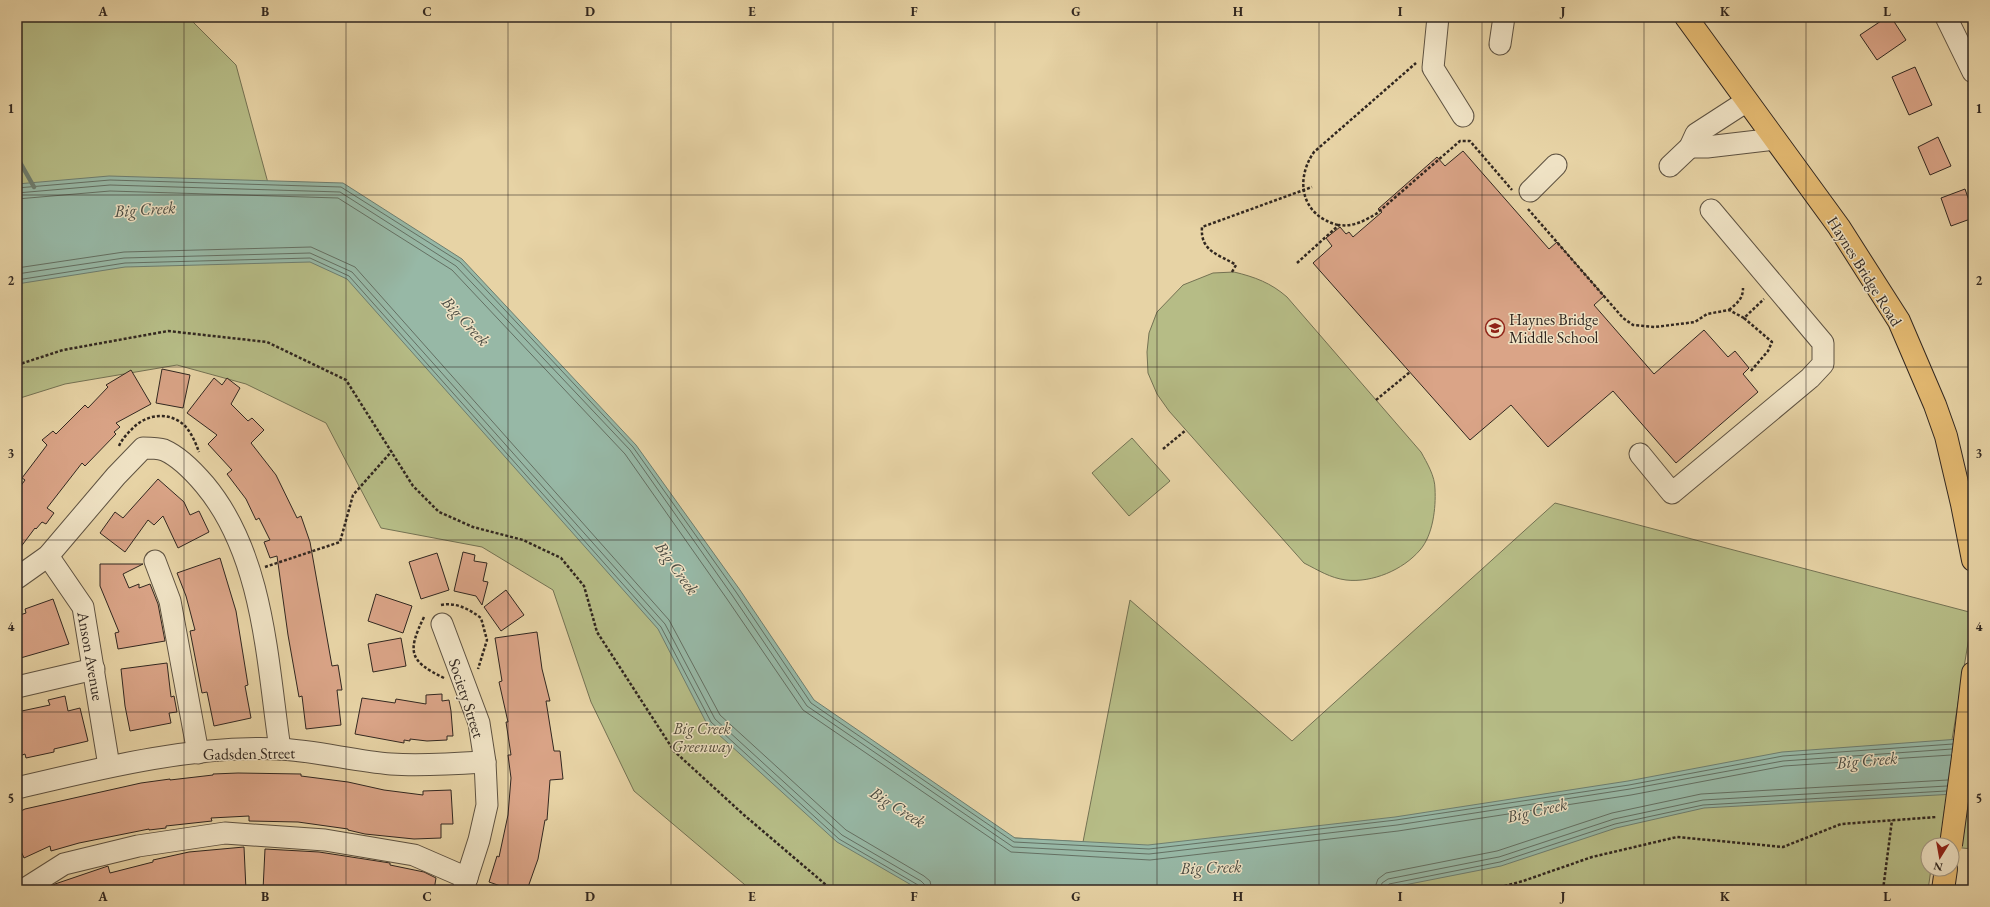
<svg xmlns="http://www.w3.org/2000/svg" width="1990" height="907" font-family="'EB Garamond',serif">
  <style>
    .green { fill: #b6bc86; stroke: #747253 }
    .water { fill: #97b8a6; stroke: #6e7e70 }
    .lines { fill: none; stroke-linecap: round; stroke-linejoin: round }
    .shore { stroke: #647063; stroke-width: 1 }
    .stream { stroke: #6e7e70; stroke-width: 4.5 }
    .building { fill: #daa487; stroke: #312720 }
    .minor-casing { stroke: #5e5241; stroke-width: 23 }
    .major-casing { stroke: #312720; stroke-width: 24 }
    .path { stroke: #312720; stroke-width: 2.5; stroke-dasharray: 3 2; stroke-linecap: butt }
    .minor { stroke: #efe2c4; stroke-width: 21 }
    .major { stroke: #e4ba72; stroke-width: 22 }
    .major-bridge-casing { stroke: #312720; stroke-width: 24; stroke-linecap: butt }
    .major-bridge { stroke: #e4ba72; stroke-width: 22 }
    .grid { fill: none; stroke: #312720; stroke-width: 1; stroke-opacity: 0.55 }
    .labels { text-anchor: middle; stroke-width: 3; stroke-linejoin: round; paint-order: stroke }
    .street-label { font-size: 16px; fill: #312720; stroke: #efe2c4 }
    .poi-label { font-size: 16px; fill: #312720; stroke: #efe2c4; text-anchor: start }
    .park-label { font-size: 16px; font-style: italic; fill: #524c3a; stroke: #efe2c4 }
    .water-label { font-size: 17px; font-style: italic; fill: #4a4b42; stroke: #efe2c4 }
    .neatline { fill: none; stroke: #312720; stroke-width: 1.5 }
    .grid-label { font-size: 13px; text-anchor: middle; font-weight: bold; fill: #312720 }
  </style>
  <rect width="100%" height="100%" fill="#e7d3a5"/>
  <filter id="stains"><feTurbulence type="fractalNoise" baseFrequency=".005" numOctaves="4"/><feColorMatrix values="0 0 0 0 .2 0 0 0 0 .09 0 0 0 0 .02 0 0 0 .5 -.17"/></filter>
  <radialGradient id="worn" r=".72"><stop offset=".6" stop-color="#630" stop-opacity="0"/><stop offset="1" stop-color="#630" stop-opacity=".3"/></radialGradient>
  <!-- green -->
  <g class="green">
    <polygon points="17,17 188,17 236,65 287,253 371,271 866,822 1015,838 1083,842 1130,600 1292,741 1555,503 1973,613 1944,788 1973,789 1973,849 1952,847 1952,845 1928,845 1928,869 1931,869 1928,890 751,890 634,791 591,702 553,590 482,547 381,528 326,423 246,384 177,365 65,384 17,399"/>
    <path d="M1234,272C1255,277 1271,283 1287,297L1421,452C1427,463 1435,476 1435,489C1436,508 1433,535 1420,550C1403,570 1372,583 1346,580C1330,578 1318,570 1304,563L1169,411L1157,394L1148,373L1147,352L1149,333L1157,312L1183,285L1213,273Z"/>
    <polygon points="1132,438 1170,481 1129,516 1092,473"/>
  </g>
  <!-- water -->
  <polygon class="water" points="109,176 343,183 462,259 636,445 740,590 814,700 1015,838 1148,845 1395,817 1628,781 1782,752 1973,738 1973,793 1704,808 1616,828 1501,866 1379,890 920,890 837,842 707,724 658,629 347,279 310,262 125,267 17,284 17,184"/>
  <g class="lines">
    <!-- shore -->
    <g class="shore">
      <polyline points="17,188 110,180 341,187 460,262 633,447 736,592 811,703 1014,842 1149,849 1396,820 1629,785 1783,756 1953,744"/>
      <polyline points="17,193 110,185 340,192 456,266 630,450 732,595 807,706 1013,847 1149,854 1397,825 1630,789 1783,761 1952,749"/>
      <polyline points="17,199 110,191 338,198 452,270 625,454 727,599 803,710 1011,852 1150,860 1398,831 1631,795 1784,766 1951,755"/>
      <polyline points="17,268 124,252 311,247 355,267 669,620 720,715 846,830 924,876 930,881 932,890"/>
      <polyline points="17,274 124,258 310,253 352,272 665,624 715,719 842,835 921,881 925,885 926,890"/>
      <polyline points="17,280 125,263 310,258 349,276 661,627 711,722 839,839 918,885 921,890"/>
      <polyline points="1374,890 1378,879 1386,873 1497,851 1612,813 1701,794 1948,780"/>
      <polyline points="1380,890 1382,883 1388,879 1499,857 1614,819 1703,800 1947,786"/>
      <polyline points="1386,890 1389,884 1500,862 1615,824 1703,805 1946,791"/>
    </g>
    <!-- stream -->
    <polyline class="stream" points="17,157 34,187"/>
  </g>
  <!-- building -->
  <g class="building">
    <polygon points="1887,17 1891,17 1906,40 1877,60 1860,35"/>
    <polygon points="1915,67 1932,105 1909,115 1892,77"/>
    <polygon points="1938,137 1951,166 1930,175 1918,147"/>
    <polygon points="1463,151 1549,249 1557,242 1604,296 1594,305 1654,374 1704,330 1728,357 1735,351 1749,368 1743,374 1758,392 1676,463 1613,391 1548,447 1511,405 1470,440 1313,263 1332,246 1326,238 1340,227 1346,234 1349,232 1353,237 1382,212 1378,209 1437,157 1445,166"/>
    <polygon points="1965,189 1973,212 1973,218 1951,226 1941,198"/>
    <polygon points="162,369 190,375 183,408 156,403"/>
    <polygon points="131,370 151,404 116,423 120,427 114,432 116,434 85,466 82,463 47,508 54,513 46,524 42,522 36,529 35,528 17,552 17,491 25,480 22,478 47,445 42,440 53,431 56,434 85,405 88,408 108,387 106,385"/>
    <polygon points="214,378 222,385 227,378 240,388 231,404 248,421 252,418 264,430 251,443 276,475 297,518 301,516 310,542 332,666 338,665 342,690 337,690 341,725 306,729 302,696 299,697 288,635 277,556 270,558 264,542 270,540 259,518 256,520 246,499 227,474 232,470 208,444 217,435 187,413"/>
    <polygon points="158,479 184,502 190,515 199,511 209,532 178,548 163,516 154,525 148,520 125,552 100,533 115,512 123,518"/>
    <polygon points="463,552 475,555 474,561 487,563 483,581 488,582 482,605 476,596 454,591"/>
    <polygon points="437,553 449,590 421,599 409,562"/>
    <polygon points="220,558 236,611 248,685 245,686 251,718 214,726 207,692 202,693 190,631 195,630 186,596 177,573"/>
    <polygon points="100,564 143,564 123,574 129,588 139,584 139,588 150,584 158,604 165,641 118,649 115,633 119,632 100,586"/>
    <polygon points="506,590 524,615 501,631 484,607"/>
    <polygon points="376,594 412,606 403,633 368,621"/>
    <polygon points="53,599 69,644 17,659 17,616 26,613 25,609"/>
    <polygon points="537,632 542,669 550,701 546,701 554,751 560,751 563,779 550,780 547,820 545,820 538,859 527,890 512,890 489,882 497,856 499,857 508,815 511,778 508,755 511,755 506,722 508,722 499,682 502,681 495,638"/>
    <polygon points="401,638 406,666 373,672 368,644"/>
    <polygon points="167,663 171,697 174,696 177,712 169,713 171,723 130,731 125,706 121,669"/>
    <polygon points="442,694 442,701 449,700 451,711 453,736 447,736 447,740 427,741 410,739 410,741 404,740 404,743 355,734 362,698 395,703 396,699 426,704 426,695"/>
    <polygon points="65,696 68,711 80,708 88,741 54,749 54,752 26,758 25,754 17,757 17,712 50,705 48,700"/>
    <polygon points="238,773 301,774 301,776 348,782 384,790 423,795 423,791 451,790 453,824 441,824 441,838 414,839 365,834 348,830 348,829 298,822 249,821 249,816 211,818 212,821 166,826 166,828 149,830 149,829 79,843 51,851 50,846 24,858 17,842 17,813 25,809 141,783 170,779 170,780 213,775 213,774"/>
    <polygon points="244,847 246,890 45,890 55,884 108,866 110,873 153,862 153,860 189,852"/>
    <polygon points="265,849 319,852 390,863 390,865 424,872 436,878 434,890 263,890"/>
  </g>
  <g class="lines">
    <!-- minor casing -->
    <g class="minor-casing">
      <g id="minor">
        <polyline points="1438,17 1433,68 1463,116"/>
        <polyline points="1946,17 1973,72"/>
        <polyline points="1500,44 1504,17"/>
        <polyline points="1690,147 1707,147 1775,139"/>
        <polyline points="1670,166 1690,147 1696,134 1747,101"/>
        <polyline points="1530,191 1556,165"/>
        <polyline points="1640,454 1672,493 1810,378 1823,364 1823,343 1711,210"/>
        <polyline points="48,556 83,607 109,766"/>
        <polyline points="155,561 170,601 198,753"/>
        <path d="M17,578L48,556L116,476L143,448C149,448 158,448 164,450C180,457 194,472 205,485C264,556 267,661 280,749"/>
        <polyline points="442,624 479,723 485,762 487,805 479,840 463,890"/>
        <polyline points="17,687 94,669"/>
        <path d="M17,788C101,768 193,745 280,749C317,751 354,761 391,764C422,766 453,764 485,762"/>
        <polyline points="23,890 64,864 138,846 225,833 325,840 414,855 467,878"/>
      </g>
    </g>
    <!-- major casing -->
    <g class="major-casing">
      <g id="major">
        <polyline points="1686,17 1839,227 1899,321 1935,405 1946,436 1962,504 1973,560"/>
        <polyline points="1963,757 1973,673"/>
        <polyline points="1943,890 1946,869"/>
      </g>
    </g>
    <!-- path -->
    <g class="path">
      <polyline points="1528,209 1623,318 1633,325 1655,327 1695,322 1707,314 1729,310 1744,318 1764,299"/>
      <path d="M1338,225C1302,216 1294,181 1314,152L1416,63"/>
      <path d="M1297,263L1339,225C1353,227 1364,221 1376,214L1460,141H1470L1512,190"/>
      <path d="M1232,272L1236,265C1219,254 1200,252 1202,227L1312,187"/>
      <path d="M1729,310C1737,303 1743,299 1743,288"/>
      <polyline points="1744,318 1772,342 1768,351 1750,372"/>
      <polyline points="17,365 63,350 168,331 267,342 346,380 413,486 439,512 473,527 523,540 561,558 584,586 597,632 674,751 744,815 832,890"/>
      <polyline points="1376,400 1410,372"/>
      <path d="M119,446C122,439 127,434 132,429C147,413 171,411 186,427C192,434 196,444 199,452"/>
      <polyline points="1163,449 1186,430"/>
      <polyline points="265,567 340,542 353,495 392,451"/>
      <path d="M441,605C456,602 469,609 481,618L487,640L478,669"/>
      <path d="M424,617C407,652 409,661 444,678"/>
      <polyline points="1490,890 1523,881 1592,857 1677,837 1783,847 1841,824 1937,817"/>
      <polyline points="1883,890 1892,820"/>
    </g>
    <!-- minor -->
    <use href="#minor" class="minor"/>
    <!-- major -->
    <use href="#major" class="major"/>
    <!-- major-bridge casing -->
    <g class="major-bridge-casing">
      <polyline id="major-bridge" points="1951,845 1963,757"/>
    </g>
    <!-- major-bridge -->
    <use href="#major-bridge" class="major-bridge"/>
  </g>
  <!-- grid -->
  <path class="grid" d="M184,17V890M346,17V890M508,17V890M671,17V890M833,17V890M995,17V890M1157,17V890M1319,17V890M1482,17V890M1644,17V890M1806,17V890M17,195H1973M17,367H1973M17,540H1973M17,712H1973"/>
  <!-- icons -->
  <defs>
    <g id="school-ring" transform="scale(1)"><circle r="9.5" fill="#efe2c4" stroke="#8f2418" stroke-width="1.5"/><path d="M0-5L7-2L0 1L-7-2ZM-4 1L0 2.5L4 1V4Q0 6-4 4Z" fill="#8f2418"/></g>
  </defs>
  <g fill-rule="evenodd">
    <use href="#school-ring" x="1495" y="328"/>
  </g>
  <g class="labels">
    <!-- street labels -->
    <g class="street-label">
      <text transform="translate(1865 271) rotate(58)" y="6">Haynes Bridge Road</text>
      <text transform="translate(91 656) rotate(80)" y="6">Anson Avenue</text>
      <text transform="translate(467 698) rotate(72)" y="6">Society Street</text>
      <text transform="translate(249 753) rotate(-1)" y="6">Gadsden Street</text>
    </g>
    <!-- poi labels -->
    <g class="poi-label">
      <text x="1509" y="325">Haynes Bridge<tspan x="1509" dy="18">Middle School</tspan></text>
    </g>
    <!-- park labels -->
    <g class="park-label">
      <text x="702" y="734">Big Creek<tspan x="702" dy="18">Greenway</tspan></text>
    </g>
    <!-- water labels -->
    <g class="water-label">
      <text transform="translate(145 209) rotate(-4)" y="6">Big Creek</text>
      <text transform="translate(466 321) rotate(47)" y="6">Big Creek</text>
      <text transform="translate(677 568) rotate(54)" y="6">Big Creek</text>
      <text transform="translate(1867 760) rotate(-5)" y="6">Big Creek</text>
      <text transform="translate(898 807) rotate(32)" y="6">Big Creek</text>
      <text transform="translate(1537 810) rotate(-13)" y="6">Big Creek</text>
      <text transform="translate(1211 867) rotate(-2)" y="6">Big Creek</text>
    </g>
  </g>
  <!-- margin -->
  <rect width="1990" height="907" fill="none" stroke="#e7d3a5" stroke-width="44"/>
  <!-- north arrow -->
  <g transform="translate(1940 857) rotate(191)"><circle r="19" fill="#efe2c4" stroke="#a39782"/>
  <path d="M0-3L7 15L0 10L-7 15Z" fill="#8f2418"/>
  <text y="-6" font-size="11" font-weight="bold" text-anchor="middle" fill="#312720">N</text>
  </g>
  <rect x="22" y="22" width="1946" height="863" class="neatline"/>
  <g class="grid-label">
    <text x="103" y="16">A</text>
    <text x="265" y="16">B</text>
    <text x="427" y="16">C</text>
    <text x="590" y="16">D</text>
    <text x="752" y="16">E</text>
    <text x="914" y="16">F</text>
    <text x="1076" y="16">G</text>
    <text x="1238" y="16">H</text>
    <text x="1400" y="16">I</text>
    <text x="1563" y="16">J</text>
    <text x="1725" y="16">K</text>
    <text x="1887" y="16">L</text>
    <text x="11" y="113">1</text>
    <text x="1979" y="113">1</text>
    <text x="11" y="285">2</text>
    <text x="1979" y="285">2</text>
    <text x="11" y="458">3</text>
    <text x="1979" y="458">3</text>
    <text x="11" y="631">4</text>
    <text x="1979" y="631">4</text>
    <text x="11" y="803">5</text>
    <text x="1979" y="803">5</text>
    <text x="103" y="901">A</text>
    <text x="265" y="901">B</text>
    <text x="427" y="901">C</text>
    <text x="590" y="901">D</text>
    <text x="752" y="901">E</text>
    <text x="914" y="901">F</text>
    <text x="1076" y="901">G</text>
    <text x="1238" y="901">H</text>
    <text x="1400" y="901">I</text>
    <text x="1563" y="901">J</text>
    <text x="1725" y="901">K</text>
    <text x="1887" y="901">L</text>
  </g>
  <rect width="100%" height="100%" filter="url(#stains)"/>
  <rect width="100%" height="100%" fill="url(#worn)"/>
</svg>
